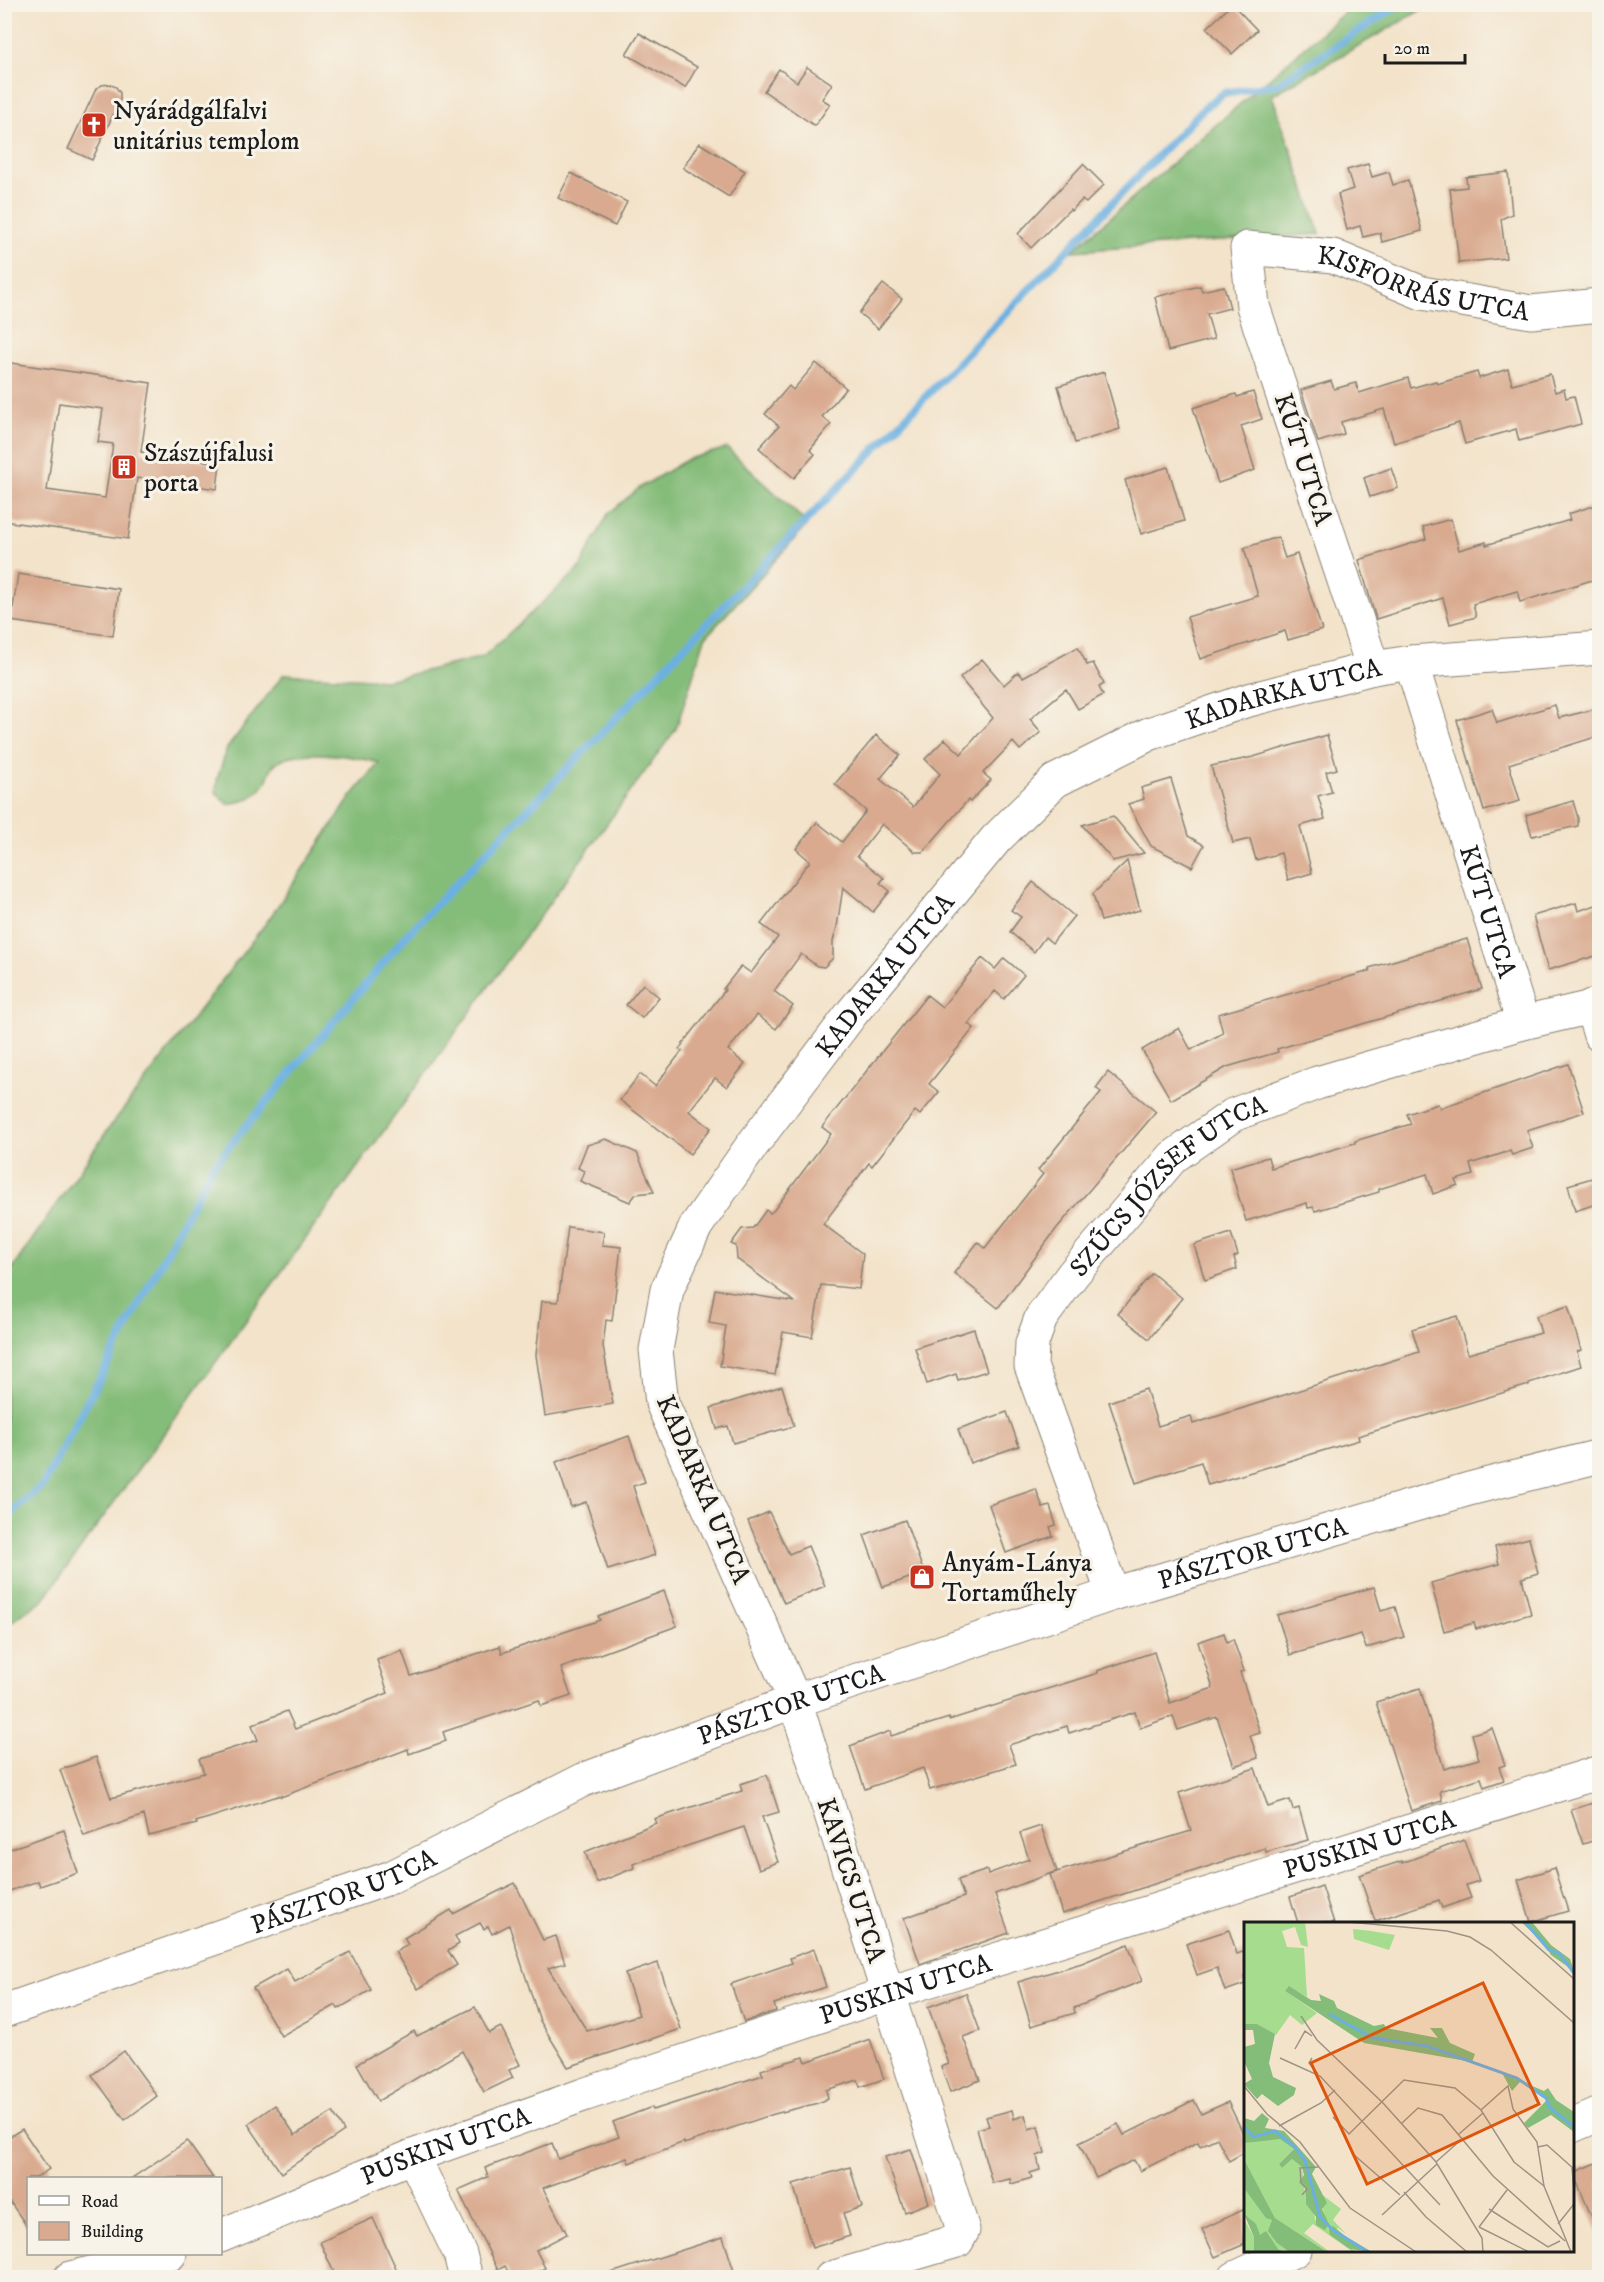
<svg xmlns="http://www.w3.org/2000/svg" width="1604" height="2282" font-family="'IM FELL DW Pica',serif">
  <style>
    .forest { fill: #84bc79; stroke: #506c4a; stroke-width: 1.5 }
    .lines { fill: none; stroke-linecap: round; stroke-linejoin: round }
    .stream { stroke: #6cb0e1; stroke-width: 8 }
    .building { fill: #d9aa8f; fill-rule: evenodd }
    .minor-casing { stroke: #888073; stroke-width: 35 }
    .minor { stroke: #fff; stroke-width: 33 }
    .labels { text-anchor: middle; stroke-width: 6; stroke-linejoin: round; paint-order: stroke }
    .poi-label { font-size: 26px; fill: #1c1c1c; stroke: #f7f3e8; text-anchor: start }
    .street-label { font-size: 26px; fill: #1c1c1c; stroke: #f7f3e8 }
    .inset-river { fill: none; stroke: #6cb0e1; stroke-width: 3 }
    .inset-road { fill: none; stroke: #9d9384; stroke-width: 1.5 }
    .view { fill: #de560d; fill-opacity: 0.15; stroke: #de560d; stroke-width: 3 }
    .inset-edge { fill: none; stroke: #1c1c1c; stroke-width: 3 }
  </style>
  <rect width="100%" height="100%" fill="#f7f3e8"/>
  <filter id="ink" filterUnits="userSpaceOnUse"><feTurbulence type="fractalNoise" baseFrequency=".0167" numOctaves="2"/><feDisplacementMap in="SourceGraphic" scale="12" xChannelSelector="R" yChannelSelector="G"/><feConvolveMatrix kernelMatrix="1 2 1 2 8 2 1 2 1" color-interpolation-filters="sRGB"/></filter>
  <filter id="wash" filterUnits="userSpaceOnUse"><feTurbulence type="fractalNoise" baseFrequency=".008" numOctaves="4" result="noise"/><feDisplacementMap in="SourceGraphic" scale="24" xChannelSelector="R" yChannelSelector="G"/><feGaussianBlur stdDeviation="1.35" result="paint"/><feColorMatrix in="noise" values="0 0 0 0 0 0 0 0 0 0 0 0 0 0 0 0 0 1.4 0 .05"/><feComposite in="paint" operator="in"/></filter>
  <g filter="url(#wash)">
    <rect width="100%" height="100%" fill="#f3e3ca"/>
    <!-- forest -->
    <g class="forest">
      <polygon points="1353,5 1430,5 1272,95 1320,234 1072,251"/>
      <path d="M727,448L808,524L705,638L676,729L43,1600L5,1626V1279L109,1128L269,919L351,797L379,763C356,756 292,746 274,765C270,770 268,777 266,782C257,798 243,802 227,804L216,793L217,780L227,748L284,674L387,680L483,657L579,569L608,514L639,488L688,459Z"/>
    </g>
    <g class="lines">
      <!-- stream -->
      <polyline class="stream" points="4,1519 43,1485 212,1167 404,938 1204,108 1224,93 1277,84 1400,4"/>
    </g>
    <g id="blocks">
      <!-- building -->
      <g class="building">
        <polygon points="1232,4 1257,30 1232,54 1207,28"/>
        <polygon points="639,33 697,67 685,88 626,54"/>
        <polygon points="807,67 832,84 822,99 830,104 815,126 764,91 779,69 797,82"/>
        <polygon points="109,84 116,87 120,93 120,100 92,160 68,149 96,89 102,85"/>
        <polygon points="699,143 745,171 729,197 683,168"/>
        <polygon points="1083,164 1104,185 1086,203 1082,200 1071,211 1070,209 1031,248 1018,234"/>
        <polygon points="1368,164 1372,177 1389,172 1393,185 1408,180 1422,231 1382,242 1380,233 1363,237 1360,226 1347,230 1338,194 1353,189 1347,170"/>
        <polygon points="1508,172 1512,214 1501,219 1506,258 1459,263 1450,189 1467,187 1466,177"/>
        <polygon points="571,173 627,202 615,226 558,198"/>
        <polygon points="883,284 902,299 878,329 859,313"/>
        <polygon points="1200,286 1202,291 1224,286 1230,308 1207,314 1214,339 1168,351 1155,297"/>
        <path d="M4,362L151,383L141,452L220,463L217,489L137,478L128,539L4,521ZM59,403L103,409L98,442L113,444L105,498L47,490Z"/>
        <polygon points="816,363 846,388 822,417 831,424 810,450 815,454 794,478 759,448 779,426 765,414 789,386 793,390"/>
        <polygon points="1508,369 1512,384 1550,374 1555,392 1564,389 1566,398 1574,396 1581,424 1519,441 1516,429 1465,444 1459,423 1394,443 1384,409 1341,422 1344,434 1318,442 1301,390 1331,381 1334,389 1356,383 1359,393 1408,378 1411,388 1436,381 1437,384 1477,372 1479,378"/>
        <polygon points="1104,372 1120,429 1075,443 1058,386"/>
        <polygon points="1253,392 1262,419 1241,426 1255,470 1218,483 1193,408 1236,394 1237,397"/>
        <polygon points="1168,467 1184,521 1141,534 1125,480"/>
        <polygon points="1391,468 1398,488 1370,497 1364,478"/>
        <polygon points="1599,504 1599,578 1520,602 1517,591 1473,604 1476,617 1450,624 1443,598 1376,619 1359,560 1426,539 1423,527 1451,519 1459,550 1486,542 1486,545 1570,520 1568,514"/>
        <polygon points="1278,537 1285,558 1297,554 1322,630 1288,640 1285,631 1200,659 1187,617 1258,596 1244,548"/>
        <polygon points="18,574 119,589 113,636 11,621"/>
        <polygon points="1078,647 1087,665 1093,663 1104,684 1099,687 1103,695 1078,709 1066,689 1030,719 1041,732 1020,750 1013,742 983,773 991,780 970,802 968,800 923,852 915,852 882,824 857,856 884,878 880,883 890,891 873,912 843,887 837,927 833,941 833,958 824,967 817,966 801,954 774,991 793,1006 776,1029 757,1015 728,1050 745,1064 727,1087 715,1078 689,1111 711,1128 690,1154 620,1100 640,1074 655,1086 682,1051 679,1049 725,990 723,989 741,966 751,973 778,937 761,924 810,861 796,849 817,822 842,842 866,811 835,784 876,735 900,755 880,779 913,807 940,774 925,759 945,739 961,754 993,718 960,678 982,659 1004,685 1018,672 1023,677"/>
        <polygon points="1555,705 1559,718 1599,708 1599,736 1509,764 1520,801 1484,811 1457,720 1492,709 1497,723"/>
        <polygon points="1327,735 1337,769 1326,772 1332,792 1318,796 1325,819 1300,826 1312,873 1288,880 1281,853 1256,860 1250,839 1233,843 1211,766 1253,757"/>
        <polygon points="1171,779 1188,836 1204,845 1192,867 1151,846 1128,804 1144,799 1141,788"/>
        <polygon points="1573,801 1578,818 1578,826 1532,836 1526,815"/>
        <polygon points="1113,816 1144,853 1113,861 1082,825"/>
        <polygon points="1127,861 1140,910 1101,921 1093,894"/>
        <polygon points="1033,882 1074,916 1052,943 1045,937 1034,952 1010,932 1021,917 1011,910"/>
        <polygon points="1576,903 1578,911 1599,904 1599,955 1548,970 1533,916"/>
        <polygon points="1467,939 1482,989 1277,1049 1278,1052 1227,1067 1171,1100 1142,1050 1179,1028 1191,1050 1223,1033 1218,1014 1370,971 1369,968"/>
        <polygon points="982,958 995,969 1004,958 1024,975 1004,999 995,991 968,1024 974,1028 929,1084 939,1092 920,1115 915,1111 872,1166 869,1163 823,1224 863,1254 859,1289 821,1285 812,1337 783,1332 775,1375 720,1366 726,1326 709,1323 715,1289 795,1302 737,1259 736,1246 731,1244 742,1229 753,1228 766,1210 770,1213 774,1210 831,1134 822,1127 927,995 942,1007"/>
        <polygon points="643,984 659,997 642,1018 626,1005"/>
        <polygon points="1568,1064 1584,1112 1527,1130 1533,1148 1512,1155 1510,1151 1470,1164 1473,1175 1456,1180 1458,1185 1433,1194 1427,1174 1379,1189 1379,1192 1315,1211 1313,1207 1308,1208 1307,1203 1246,1221 1230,1168 1268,1157 1271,1168 1355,1143 1355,1141 1411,1124 1407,1114 1438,1104 1440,1108"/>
        <polygon points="1108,1072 1156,1112 1057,1228 998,1308 954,1273 978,1242 985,1248 1043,1174 1038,1170 1101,1092 1096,1088"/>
        <polygon points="606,1139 637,1153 654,1192 636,1194 630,1202 580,1181 584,1171 578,1168 587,1145"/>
        <polygon points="1599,1176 1599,1203 1575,1211 1568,1185"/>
        <polygon points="568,1227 604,1232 602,1245 621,1247 612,1321 606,1320 603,1346 613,1404 545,1416 536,1355 542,1301 558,1302"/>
        <polygon points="1231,1233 1238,1255 1234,1257 1237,1269 1205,1280 1194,1245"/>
        <polygon points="1152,1273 1182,1298 1149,1339 1118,1314"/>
        <polygon points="1568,1306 1581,1350 1577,1352 1581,1366 1529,1383 1529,1385 1358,1436 1359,1440 1208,1485 1201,1462 1136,1483 1109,1402 1146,1389 1158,1426 1191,1416 1193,1424 1419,1352 1412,1329 1457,1316 1468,1354 1541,1333 1536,1316"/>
        <polygon points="974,1329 987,1371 958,1380 956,1374 927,1384 915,1348"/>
        <polygon points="782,1386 794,1426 733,1443 728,1426 717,1429 711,1408"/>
        <polygon points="1007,1412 1019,1446 970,1463 958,1429"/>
        <polygon points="629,1436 645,1482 633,1486 655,1555 608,1570 586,1502 571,1507 556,1462"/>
        <polygon points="1036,1489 1043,1508 1050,1506 1056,1525 1050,1527 1053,1536 1006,1553 989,1505"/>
        <polygon points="769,1512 789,1554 808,1546 825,1586 784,1603 748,1521"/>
        <polygon points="905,1520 924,1573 883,1587 864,1535"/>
        <polygon points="1529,1538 1538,1573 1522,1578 1531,1614 1476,1629 1474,1623 1444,1631 1431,1583 1499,1564 1495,1547"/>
        <polygon points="1374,1587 1381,1611 1395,1607 1404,1637 1366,1648 1361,1634 1290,1655 1277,1615"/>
        <polygon points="664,1591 677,1626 561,1668 571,1696 541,1706 539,1700 443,1732 446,1741 409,1754 408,1749 281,1797 281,1795 196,1822 197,1824 149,1836 144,1815 84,1836 60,1770 96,1757 111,1798 204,1773 199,1759 258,1740 252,1725 287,1711 295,1729 388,1693 377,1660 402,1651 411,1676 500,1646 502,1653 600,1620 598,1616"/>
        <polygon points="1224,1633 1227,1642 1233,1639 1244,1671 1240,1672 1260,1733 1250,1736 1258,1758 1234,1766 1217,1717 1178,1730 1173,1716 1140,1728 1135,1712 1069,1733 1067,1726 1009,1745 1016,1764 930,1790 923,1768 865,1789 850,1746 890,1731 891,1736 949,1718 949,1720 1098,1673 1097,1671 1154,1652 1170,1703 1213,1688 1198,1642"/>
        <polygon points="1420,1688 1444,1769 1479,1759 1472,1734 1492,1728 1505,1765 1499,1767 1504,1780 1484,1787 1481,1778 1440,1791 1442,1801 1411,1811 1376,1702"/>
        <polygon points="1255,1768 1268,1807 1290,1800 1293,1810 1299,1808 1308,1840 1266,1852 1265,1848 1062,1914 1050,1874 1191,1831 1179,1793"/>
        <polygon points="767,1775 779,1812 762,1817 778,1862 759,1869 744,1827 633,1864 634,1868 597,1883 585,1852 656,1823 654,1819 742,1791 740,1784"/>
        <polygon points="1599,1801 1599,1839 1583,1844 1571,1810"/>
        <polygon points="1041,1826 1057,1871 995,1894 1009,1933 920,1964 904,1918 964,1897 958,1880 987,1870 988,1874 1029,1859 1020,1833"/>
        <polygon points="64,1830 78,1873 40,1886 38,1881 4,1893 4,1851"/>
        <polygon points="1464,1840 1479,1881 1466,1885 1471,1898 1442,1908 1439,1900 1375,1921 1359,1875 1402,1861 1402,1863"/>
        <polygon points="1554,1868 1568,1911 1531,1922 1518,1880"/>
        <polygon points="515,1883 543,1940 556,1936 565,1963 548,1968 587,2031 639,2015 625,1974 658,1963 681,2029 568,2067 540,2021 509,1925 492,1934 488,1926 484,1929 480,1923 455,1936 459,1944 448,1951 457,1965 418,1989 395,1952 408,1945 404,1938 451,1910 453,1914"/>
        <polygon points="1322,1886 1334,1923 1298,1923 1290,1897"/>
        <polygon points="1229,1930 1237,1954 1245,1951 1245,1984 1225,1991 1217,1968 1197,1975 1186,1944"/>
        <polygon points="1128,1944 1142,1981 1074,2008 1075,2013 1031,2026 1018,1982 1082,1963"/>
        <polygon points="814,1949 826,1987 774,2004 776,2011 744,2022 731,1984 792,1963 790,1958"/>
        <polygon points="350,1952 371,1990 338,2009 336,2005 281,2036 253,1988 287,1969 295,1982"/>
        <polygon points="966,1993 980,2031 963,2037 980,2080 950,2092 941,2067 949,2064 928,2007"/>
        <polygon points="475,2007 489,2033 501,2027 520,2065 509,2070 513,2078 484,2092 462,2051 378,2101 357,2064 414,2031 417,2036"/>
        <polygon points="870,2039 884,2079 860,2087 858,2080 826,2090 828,2098 818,2103 774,2114 684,2144 684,2142 629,2163 627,2158 543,2188 567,2234 536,2250 545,2268 526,2277 511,2277 505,2266 498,2270 458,2190 488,2177 485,2168 552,2143 558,2159 619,2137 613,2122 652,2107 653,2110 763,2075 761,2070 804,2057 806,2062"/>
        <polygon points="124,2051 157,2096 125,2120 92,2075"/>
        <polygon points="1194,2100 1201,2114 1228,2102 1245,2137 1245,2152 1229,2161 1217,2138 1200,2146 1198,2142 1140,2171 1134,2160 1096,2178 1079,2143 1118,2124 1124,2135"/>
        <polygon points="275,2105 295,2135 333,2112 344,2131 281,2173 248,2124"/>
        <polygon points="1012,2110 1014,2119 1025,2115 1029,2129 1038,2126 1045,2153 1037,2156 1040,2170 1030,2173 1032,2178 1011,2184 1010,2179 992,2183 977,2129 989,2126 986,2117"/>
        <polygon points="22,2129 49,2169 36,2178 28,2178 28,2228 4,2193 4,2140"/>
        <polygon points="187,2141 213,2178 132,2178"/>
        <polygon points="911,2149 929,2203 905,2212 885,2157"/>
        <polygon points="1599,2162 1599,2234 1573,2173"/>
        <polygon points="850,2167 862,2207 843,2213 850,2236 812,2248 793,2184"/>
        <polygon points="1245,2209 1245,2244 1215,2257 1202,2229"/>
        <polygon points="373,2218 400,2277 336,2277 320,2242"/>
        <polygon points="723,2237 736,2277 611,2277 611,2273"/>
      </g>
    </g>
  </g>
  <g filter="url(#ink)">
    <use href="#blocks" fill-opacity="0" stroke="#888073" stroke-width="1.5"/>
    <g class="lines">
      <!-- minor casing -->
      <g class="minor-casing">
        <g id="minor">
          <path id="s1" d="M1411,662L1523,1023"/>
          <path id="s2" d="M1373,668L1253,306L1247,248L1333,256L1422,293L1531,312L1600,305"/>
          <polyline points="1591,1006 1600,1035"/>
          <path id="s3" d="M1113,1594L1031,1366L1032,1343L1041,1318L1073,1274L1173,1157L1233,1115L1317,1083L1523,1023L1600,1005"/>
          <path id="s4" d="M4,2011L392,1877L583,1780L795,1701L1113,1594L1469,1489L1600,1456"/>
          <polyline points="1572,2126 1600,2114"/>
          <polyline points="413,2156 460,2254 466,2278"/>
          <path id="s5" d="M220,2236L413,2156L583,2095L889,1993L1600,1772"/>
          <polyline points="70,2278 170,2254"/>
          <path id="s6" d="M831,2278L957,2241L963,2230L795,1701L662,1403L656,1350L667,1290L696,1226L753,1144L852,1013L996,839L1055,781L1149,734L1245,701L1373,668L1411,662L1600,648"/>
          <polyline points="1235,2278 1295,2250"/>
        </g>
      </g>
      <!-- minor -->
      <use href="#minor" class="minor"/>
    </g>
  </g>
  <!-- icons -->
  <defs>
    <g id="church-square" transform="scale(1.35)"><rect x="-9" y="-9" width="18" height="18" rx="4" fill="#c8321e" stroke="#f7f3e8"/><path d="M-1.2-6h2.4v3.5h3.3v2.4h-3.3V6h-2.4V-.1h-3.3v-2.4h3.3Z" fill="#fff"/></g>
    <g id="building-square" transform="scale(1.35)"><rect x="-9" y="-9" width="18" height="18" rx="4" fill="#c8321e" stroke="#f7f3e8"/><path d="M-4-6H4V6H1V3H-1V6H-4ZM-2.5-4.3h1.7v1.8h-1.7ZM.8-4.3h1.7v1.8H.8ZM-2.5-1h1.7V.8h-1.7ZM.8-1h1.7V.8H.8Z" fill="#fff"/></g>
    <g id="shop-square" transform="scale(1.35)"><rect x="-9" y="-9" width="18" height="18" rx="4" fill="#c8321e" stroke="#f7f3e8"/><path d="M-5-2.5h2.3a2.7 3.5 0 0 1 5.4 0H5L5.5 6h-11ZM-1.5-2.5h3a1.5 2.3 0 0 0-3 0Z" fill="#fff"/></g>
  </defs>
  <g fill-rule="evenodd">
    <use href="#church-square" x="94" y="125"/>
    <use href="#building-square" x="124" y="467"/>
    <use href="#shop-square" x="922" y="1577"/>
  </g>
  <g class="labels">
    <!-- poi labels -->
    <g class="poi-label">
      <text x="113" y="119">Nyárádgálfalvi<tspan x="113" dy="30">unitárius templom</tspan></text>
      <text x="144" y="461">Szászújfalusi<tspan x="144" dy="30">porta</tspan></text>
      <text x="942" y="1571">Anyám-Lánya<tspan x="942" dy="30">Tortaműhely</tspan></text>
    </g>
    <!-- street labels -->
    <g class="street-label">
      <text dy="9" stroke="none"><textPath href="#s2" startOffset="621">KISFORRÁS UTCA</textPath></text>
      <text transform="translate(1304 459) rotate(72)" y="9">KÚT UTCA</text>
      <text dy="9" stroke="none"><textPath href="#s6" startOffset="2028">KADARKA UTCA</textPath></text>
      <text dy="9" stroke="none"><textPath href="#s1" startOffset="261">KÚT UTCA</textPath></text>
      <text dy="9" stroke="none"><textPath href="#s6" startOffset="1524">KADARKA UTCA</textPath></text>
      <text dy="9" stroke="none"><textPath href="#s3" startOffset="478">SZŰCS JÓZSEF UTCA</textPath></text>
      <text transform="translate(704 1489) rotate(67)" y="9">KADARKA UTCA</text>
      <text dy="9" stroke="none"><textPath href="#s4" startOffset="1332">PÁSZTOR UTCA</textPath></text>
      <text dy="9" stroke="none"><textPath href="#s4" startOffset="846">PÁSZTOR UTCA</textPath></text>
      <text dy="9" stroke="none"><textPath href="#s5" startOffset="1215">PUSKIN UTCA</textPath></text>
      <text transform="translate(852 1880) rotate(72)" y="9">KAVICS UTCA</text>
      <text dy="9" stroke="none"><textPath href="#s4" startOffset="360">PÁSZTOR UTCA</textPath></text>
      <text dy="9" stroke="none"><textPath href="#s5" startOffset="729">PUSKIN UTCA</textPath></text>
      <text dy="9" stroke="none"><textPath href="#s5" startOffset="243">PUSKIN UTCA</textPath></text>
    </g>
  </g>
  <!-- overview -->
  <g transform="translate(1244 1922)">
    <rect width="330" height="330" fill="#f3e3ca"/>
    <path d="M0,0H61L64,25L57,23L51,5L38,9L43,25L60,26L63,75L45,65L41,69L73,91L58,103L46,93L32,113L13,102H0ZM109,7L127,9L151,13L145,28L110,17ZM23,216L37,217L50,227L35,242L38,246L48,237L58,245L62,282L69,289L72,300L81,298L76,271L97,287L89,298L102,312L94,306L86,313L112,330H109L69,302L60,311L86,330H83L31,296L0,237V221ZM0,266L28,298L26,312L46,330L34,327L21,310L17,314L0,292ZM0,297L10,315V330H0Z" fill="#a5dc8e"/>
    <path d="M277,0H288L307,23L326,37L330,49L307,33L300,21ZM45,64L67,78L77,79L75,72L90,79L93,86L130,104L140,102L142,106L194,116L186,106H198L206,121L231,132L228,140L120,121L41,69ZM0,102H13L31,112L25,141L29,155L52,166L50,173L34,184L18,172L13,177L0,162L8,157L0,139V125L11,122L9,108H0ZM258,151L300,169L304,166L312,178L330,190V210L307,193L284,206L280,201L303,178L276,160L268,169ZM18,191L25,197L21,206L40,209L72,245L68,252L83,281L78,287L85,302L81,308L72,303V295L62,282L61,266L55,260L60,253L58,245L48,237L38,246L35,242L50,227L36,217L0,221V196L10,199ZM0,237L31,296L83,330H46L33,321L24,309L28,298L22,296L0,266ZM0,292L12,302L16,313L22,309L34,327L41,330H10V315ZM89,304L101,314L128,330L106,327L86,313L85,307Z" fill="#84bc79"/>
    <path class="inset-river" d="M281,0L305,28L315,31L330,51M85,92L129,116L183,124L273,156L302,176L306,186L330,205M0,204L9,215L31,209L52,226L61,238L76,295L89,308L124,330"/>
    <path class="inset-road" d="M104,0L203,9L226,15L247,28L330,101M266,0L330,57M57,94L73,118L139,181L192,240L238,316L239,330M51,127L61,109L68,114M36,136L76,154L196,283M68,136L65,141L74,152M0,164L23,192L56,220L106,286L172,330M237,188L264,164L269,187L293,220L300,264L327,330M89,195L105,212L160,158L211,166L237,188L270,240L300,264M158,201L174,186L198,193L249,254L321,319M35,204L77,181L91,168M215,212L239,191M294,225L303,223L330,247M109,232L156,273M192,240L219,216M328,246L330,269M160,270L182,295L223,330M58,273L63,267L57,261L56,246L74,245M245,287L304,325L316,319M138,293L193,242M314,302L330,282M235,305L285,330M235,305L263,268"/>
    <path class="view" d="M239,61L295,182L123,262L67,141Z"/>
    <rect width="330" height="330" class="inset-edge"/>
  </g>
  <!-- margin -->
  <rect width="1604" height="2282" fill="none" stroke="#f7f3e8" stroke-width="24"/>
  <!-- legend -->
  <rect x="27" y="2177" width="195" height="78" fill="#f7f3e8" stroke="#9f9d96" stroke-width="1.5"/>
  <rect x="39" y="2196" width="30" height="9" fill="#ffffff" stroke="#9f9d96" stroke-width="1.5"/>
  <text x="81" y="2207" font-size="18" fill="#1c1c1c">Road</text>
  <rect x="39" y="2222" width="30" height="18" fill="#d9aa8f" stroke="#9f9d96" stroke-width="1.5"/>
  <text x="81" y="2237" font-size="18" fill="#1c1c1c">Building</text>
  <!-- scale -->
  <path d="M1385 54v9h80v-9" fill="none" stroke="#1c1c1c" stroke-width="3"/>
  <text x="1394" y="54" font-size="18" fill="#1c1c1c" stroke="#f7f3e8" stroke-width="4.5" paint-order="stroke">20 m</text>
</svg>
